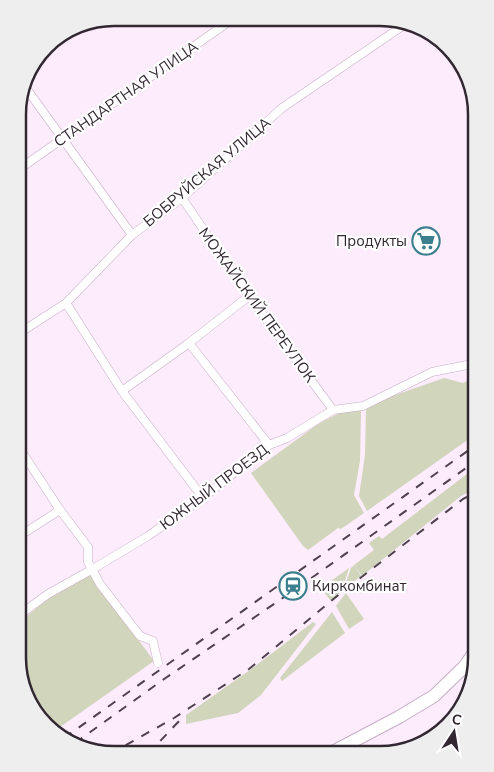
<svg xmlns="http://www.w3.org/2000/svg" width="494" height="772" font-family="'Nunito Sans',sans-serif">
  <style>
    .green { fill: #d1d5bc }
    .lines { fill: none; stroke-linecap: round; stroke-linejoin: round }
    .minor-casing { stroke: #c7adc6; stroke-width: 9 }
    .primary-casing { stroke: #c7adc6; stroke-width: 14 }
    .minor { stroke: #fff; stroke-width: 8 }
    .primary { stroke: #fff; stroke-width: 12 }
    .rail { stroke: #4d424d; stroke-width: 2; stroke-dasharray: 9 9; stroke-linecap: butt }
    .labels { text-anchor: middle; stroke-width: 4.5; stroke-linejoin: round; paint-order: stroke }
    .street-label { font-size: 15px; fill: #322832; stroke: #fff }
    .poi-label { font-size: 15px; fill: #322832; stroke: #fff; text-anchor: end }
    .rim { fill: none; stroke: #322832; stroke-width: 2.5 }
  </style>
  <rect width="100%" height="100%" fill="#fcecfc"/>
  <!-- green -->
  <g class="green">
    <polygon points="444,378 463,383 473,378 476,383 476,434 367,511 359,496 365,455 366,408 378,401"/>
    <polygon points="360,409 361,412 360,461 354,495 364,513 341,529 338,528 308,550 303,546 251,473 318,424 341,412"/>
    <polygon points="476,467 476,488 461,496 362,576 354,565 374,550 369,543 379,536 382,539"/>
    <polygon points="354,565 361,576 343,591 351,568"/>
    <polygon points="349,568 342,591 331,601 323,591 324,586"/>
    <polygon points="91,572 98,585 154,661 53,732 25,694 18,657 18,624 45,601"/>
    <polygon points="346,593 364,619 349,629 336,606"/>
    <polygon points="332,612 345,633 282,681 280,678"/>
    <polygon points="313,622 316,624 261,695 238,713 186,724 186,715 250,670"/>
  </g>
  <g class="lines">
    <!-- minor casing -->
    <g class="minor-casing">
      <g id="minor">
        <polyline points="439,38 470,83"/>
        <polyline points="26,88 132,235"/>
        <polyline points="18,170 234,18"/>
        <polyline points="182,198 249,296 333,410"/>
        <polyline points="66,303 122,391 203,498"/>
        <polyline points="18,334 66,303 132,235 182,198 282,108 407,23"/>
        <polyline points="189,343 269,445"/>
        <polyline points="122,391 189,343 249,296"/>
        <polyline points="18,446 60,510 88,547 88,562 100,584 140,636 153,641 158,663"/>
        <polyline points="18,537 60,510"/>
        <polyline points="18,616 48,594 91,570 148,536 203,498 269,445 287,438 333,410 363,406 432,372 467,365 476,359"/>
      </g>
    </g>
    <!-- primary casing -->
    <g class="primary-casing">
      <polyline id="primary" points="329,754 399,717 434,696 465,666 476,650"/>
    </g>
    <!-- minor -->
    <use href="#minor" class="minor"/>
    <!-- primary -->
    <use href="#primary" class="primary"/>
    <!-- rail -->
    <g class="rail">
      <polyline points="64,738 476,445"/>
      <polyline points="75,743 167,677 296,589 476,461"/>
      <polyline points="110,754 174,718 249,669 342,592 463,499 476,492"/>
      <polyline points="148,754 181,719"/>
    </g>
  </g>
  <!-- icons -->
  <defs>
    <g id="supermarket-ring" transform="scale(1.4375)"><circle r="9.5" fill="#fff" stroke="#3c7f8f" stroke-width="1.5"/><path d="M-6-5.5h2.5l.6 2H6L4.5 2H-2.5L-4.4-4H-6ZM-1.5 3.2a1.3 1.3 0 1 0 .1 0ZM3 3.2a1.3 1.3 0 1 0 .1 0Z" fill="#3c7f8f"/></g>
    <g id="station-ring" transform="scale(1.4375)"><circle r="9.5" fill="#fff" stroke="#3c7f8f" stroke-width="1.5"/><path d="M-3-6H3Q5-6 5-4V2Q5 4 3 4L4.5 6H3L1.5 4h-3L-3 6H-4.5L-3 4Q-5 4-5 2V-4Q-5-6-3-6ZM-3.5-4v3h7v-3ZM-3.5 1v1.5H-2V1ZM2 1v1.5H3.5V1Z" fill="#3c7f8f"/></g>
  </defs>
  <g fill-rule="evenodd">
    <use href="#supermarket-ring" x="426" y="241"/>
    <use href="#station-ring" x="293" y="586"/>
  </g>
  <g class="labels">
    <!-- street labels -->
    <g class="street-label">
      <text transform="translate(126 94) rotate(-35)" y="5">СТАНДАРТНАЯ УЛИЦА</text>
      <text transform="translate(207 172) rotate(-40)" y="5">БОБРУЙСКАЯ УЛИЦА</text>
      <text transform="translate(257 305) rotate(54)" y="5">МОЖАЙСКИЙ ПЕРЕУЛОК</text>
      <text transform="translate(214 487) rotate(-37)" y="5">ЮЖНЫЙ ПРОЕЗД</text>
    </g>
    <!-- poi labels -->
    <g class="poi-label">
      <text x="407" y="246">Продукты</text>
      <text x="312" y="591" text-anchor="start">Киркомбинат</text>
    </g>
  </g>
  <!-- crop -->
  <path d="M0 0H494V772H0ZM114 26H380A88 88 0 0 1 468 114V658A88 88 0 0 1 380 746H114A88 88 0 0 1 26 658V114A88 88 0 0 1 114 26Z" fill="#efeeef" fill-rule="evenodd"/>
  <path class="rim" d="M114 26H380A88 88 0 0 1 468 114V658A88 88 0 0 1 380 746H114A88 88 0 0 1 26 658V114A88 88 0 0 1 114 26Z"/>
  <!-- north arrow -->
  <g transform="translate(454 732) rotate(12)" stroke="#ffffff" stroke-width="4" paint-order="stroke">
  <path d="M0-4L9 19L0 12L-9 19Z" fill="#322832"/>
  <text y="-8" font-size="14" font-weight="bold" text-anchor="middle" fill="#322832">С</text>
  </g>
</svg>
